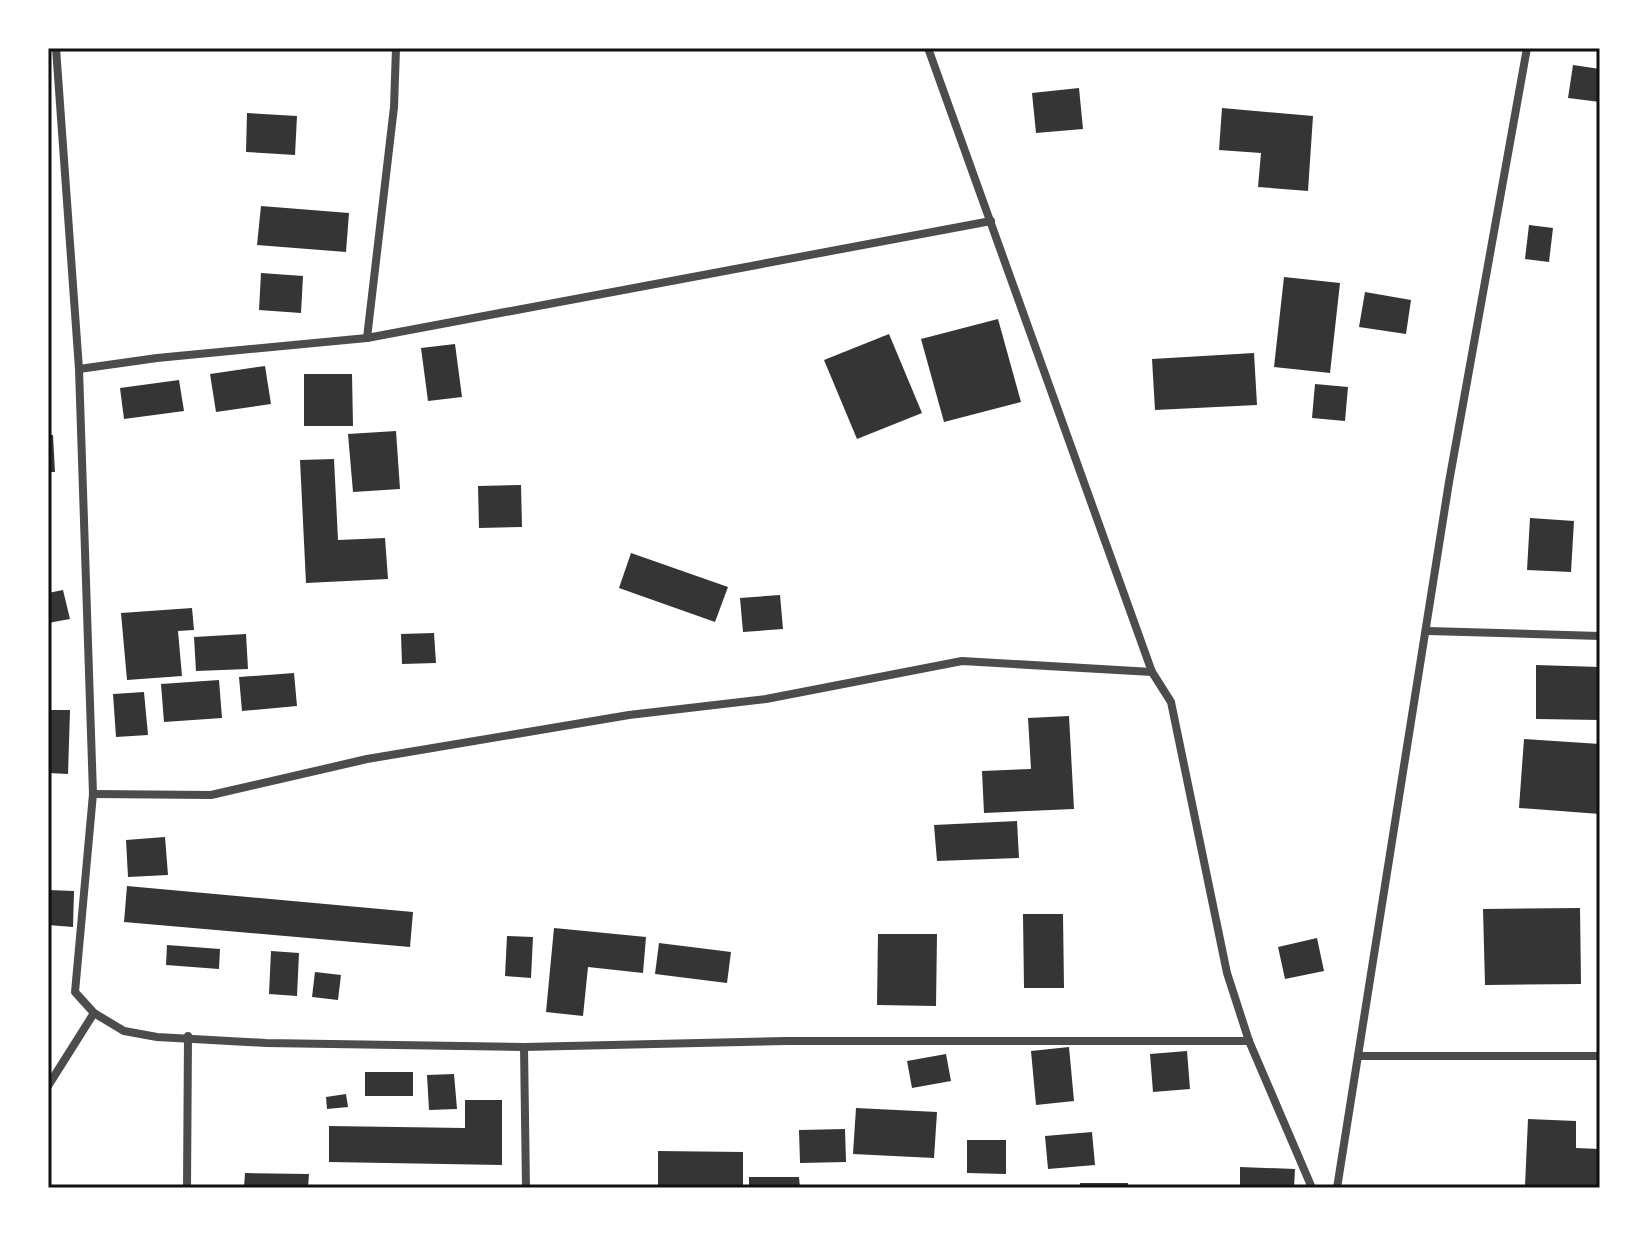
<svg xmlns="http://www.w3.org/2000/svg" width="1648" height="1236" font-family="Karla,sans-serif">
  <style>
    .building { fill: #353535 }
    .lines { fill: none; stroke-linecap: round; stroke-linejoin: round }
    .minor { stroke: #4c4c4c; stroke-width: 8 }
    .neatline { fill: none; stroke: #111; stroke-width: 3 }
  </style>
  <rect width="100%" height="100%" fill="#fff"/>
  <!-- building -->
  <g class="building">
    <polygon points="1573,65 1600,69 1600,102 1568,98"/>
    <polygon points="1079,88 1083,129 1036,133 1032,93"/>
    <polygon points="1222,108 1313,116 1308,191 1258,187 1261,153 1219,150"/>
    <polygon points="247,113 297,116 295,155 246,152"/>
    <polygon points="261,206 349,213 346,252 257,245"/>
    <polygon points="1529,225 1553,228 1549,262 1525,259"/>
    <polygon points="261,273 303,276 301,313 259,310"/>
    <polygon points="1284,277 1340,283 1330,373 1274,367"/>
    <polygon points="1365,292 1411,300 1406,334 1359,327"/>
    <polygon points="998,319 1021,402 944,422 921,339"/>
    <polygon points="889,334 922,413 857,439 824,360"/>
    <polygon points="455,344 462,397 428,401 421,348"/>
    <polygon points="1254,353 1257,405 1155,410 1152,359"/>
    <polygon points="265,366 271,404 216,412 210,374"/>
    <polygon points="304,374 352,374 353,426 304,426"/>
    <polygon points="179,380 184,411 124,419 120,388"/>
    <polygon points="1315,384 1348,387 1345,421 1312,418"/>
    <polygon points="396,431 400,489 353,492 348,434"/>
    <polygon points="48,435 53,435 55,472 48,472"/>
    <polygon points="334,459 338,540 385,538 388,579 306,583 300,460"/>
    <polygon points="521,485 522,527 479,528 478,486"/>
    <polygon points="1530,518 1574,521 1571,572 1527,570"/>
    <polygon points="631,553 728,587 715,622 619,588"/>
    <polygon points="63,590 70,619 48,623 48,593"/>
    <polygon points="780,595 783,629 743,632 740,598"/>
    <polygon points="192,608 194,630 178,631 182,676 127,680 121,613"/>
    <polygon points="434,633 436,663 402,664 401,634"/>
    <polygon points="246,634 248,669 196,671 194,637"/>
    <polygon points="1536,665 1600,667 1600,720 1536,719"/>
    <polygon points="294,673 297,706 242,711 239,677"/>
    <polygon points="219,680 222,718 164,722 161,684"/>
    <polygon points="144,692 148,735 116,737 113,694"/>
    <polygon points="48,710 70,710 68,774 48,773"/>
    <polygon points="1069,716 1074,809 984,813 982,771 1031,769 1028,718"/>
    <polygon points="1524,739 1600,744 1600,814 1519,808"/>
    <polygon points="1017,821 1019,858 937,861 934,825"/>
    <polygon points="165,837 168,875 128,877 126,840"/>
    <polygon points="127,886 413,912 410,947 124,922"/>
    <polygon points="48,890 74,891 73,927 48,925"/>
    <polygon points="1580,908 1581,984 1485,985 1483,909"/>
    <polygon points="1023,914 1063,914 1064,988 1024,988"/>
    <polygon points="554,928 646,937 643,973 588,967 583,1016 546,1012"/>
    <polygon points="878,934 937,934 936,1006 877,1005"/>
    <polygon points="507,936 533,937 531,978 505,976"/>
    <polygon points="1317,938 1324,971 1285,979 1278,947"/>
    <polygon points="659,943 731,952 727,983 655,974"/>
    <polygon points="167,945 220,949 219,969 166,965"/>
    <polygon points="271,951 299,953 297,996 269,994"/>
    <polygon points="315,972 341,975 338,1000 312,997"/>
    <polygon points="1069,1047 1074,1101 1036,1105 1031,1051"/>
    <polygon points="1187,1051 1190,1089 1153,1092 1150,1054"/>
    <polygon points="946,1054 951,1081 912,1088 907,1061"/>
    <rect x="365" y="1072" width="48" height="24"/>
    <polygon points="454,1074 457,1109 429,1110 427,1075"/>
    <polygon points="346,1094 348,1107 327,1109 326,1097"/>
    <polygon points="465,1100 502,1100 502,1165 329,1162 329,1126 465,1128"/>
    <polygon points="856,1108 937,1112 934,1158 853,1154"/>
    <polygon points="1528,1119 1576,1121 1576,1148 1600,1149 1600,1188 1525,1186"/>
    <polygon points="845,1129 846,1162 800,1163 799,1130"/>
    <polygon points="1092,1132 1095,1165 1048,1169 1045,1136"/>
    <polygon points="967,1140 1006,1140 1006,1174 967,1173"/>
    <polygon points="658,1151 743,1152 743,1188 658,1188"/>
    <polygon points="1240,1167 1295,1169 1294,1188 1240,1188"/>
    <polygon points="245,1173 309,1174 308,1188 244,1188"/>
    <polygon points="749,1177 799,1177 800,1188 749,1188"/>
    <rect x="1080" y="1183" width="48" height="5"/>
  </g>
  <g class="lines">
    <!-- minor -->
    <g class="minor">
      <polyline points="56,48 79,369"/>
      <polyline points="928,48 1152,672 1171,702 1227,973 1249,1041 1312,1188"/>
      <polyline points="991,221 367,338 157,358 79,369 93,794 75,992 94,1013 124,1031 157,1037 266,1043 524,1047 786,1041 1249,1041"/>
      <polyline points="367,338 394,107 396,48"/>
      <polyline points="1428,631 1600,636"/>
      <polyline points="93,794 211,795 367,759 629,715 766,699 962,661 1152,672"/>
      <polyline points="524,1047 526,1188"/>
      <polyline points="1358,1056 1600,1056"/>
      <polyline points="48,1086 94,1013"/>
      <polyline points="187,1188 188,1036"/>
      <polyline points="1337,1188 1449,482 1527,48"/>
    </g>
  </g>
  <!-- border -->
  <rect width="1648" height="1236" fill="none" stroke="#ffffff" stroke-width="100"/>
  <rect x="50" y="50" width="1548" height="1136" class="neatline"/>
</svg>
